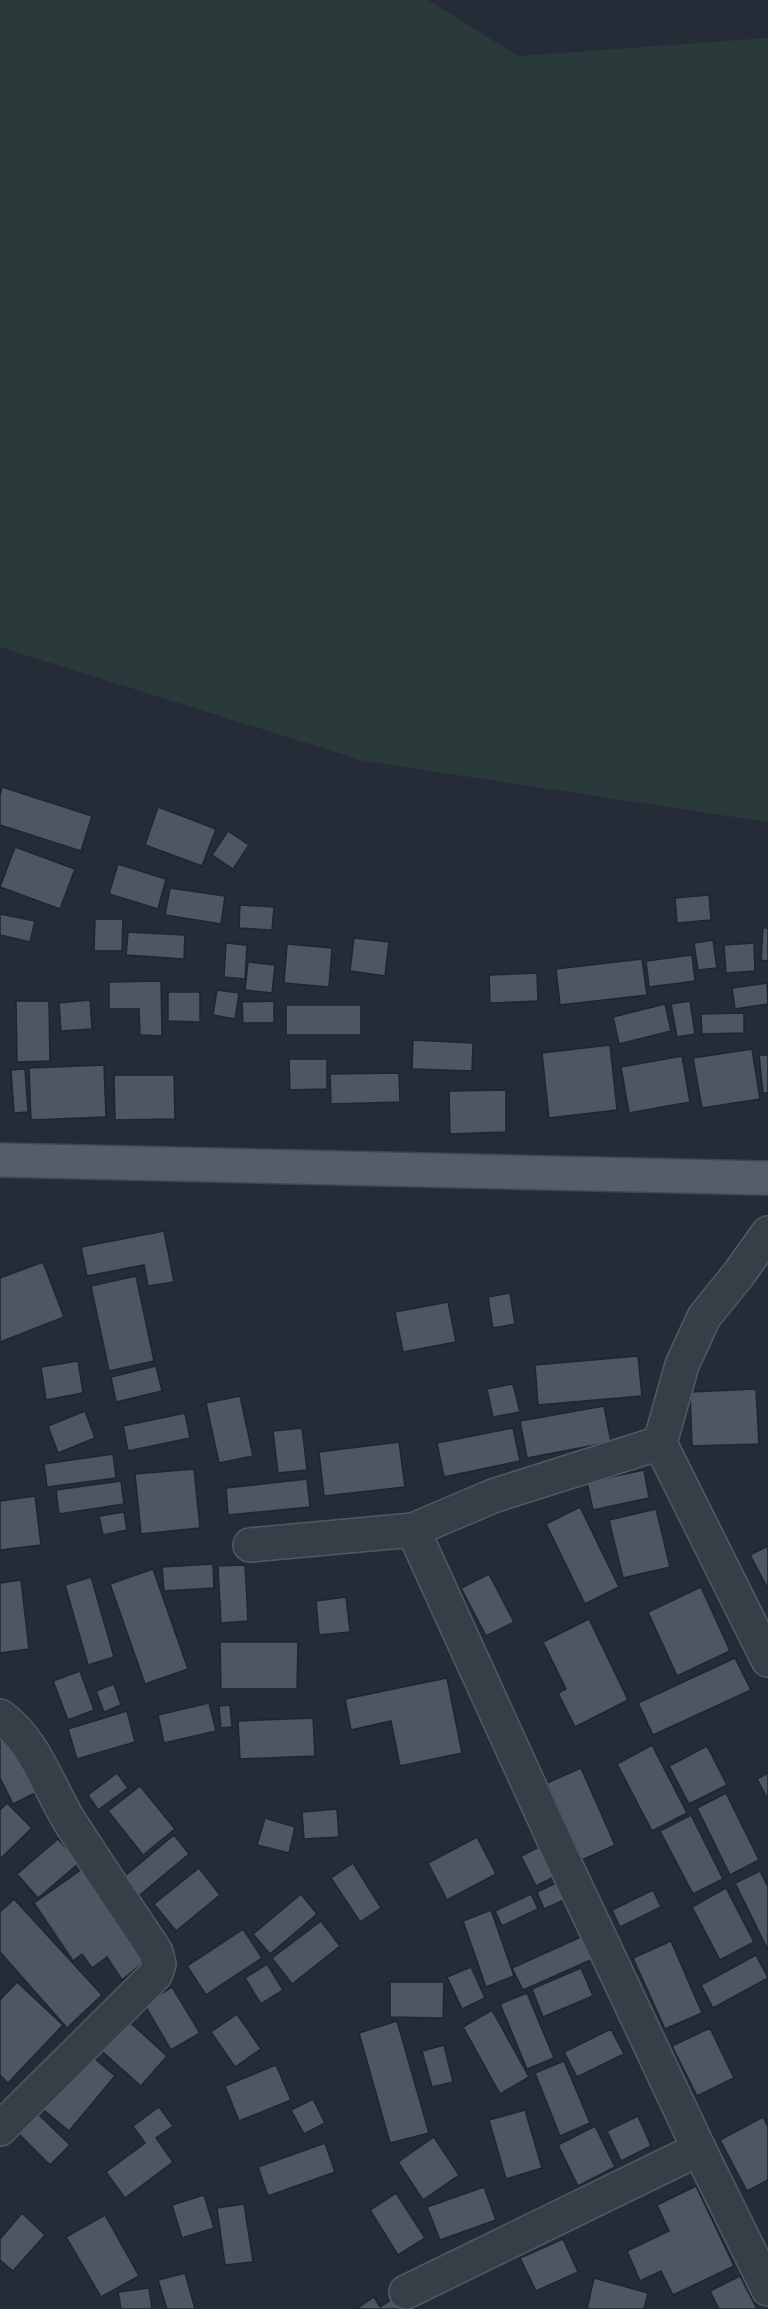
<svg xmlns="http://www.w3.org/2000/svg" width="768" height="2309" font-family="'IBM Plex Sans',sans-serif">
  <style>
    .green { fill: #2a3a3b }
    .building { fill: #4d5663; stroke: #1f262f; stroke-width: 1.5 }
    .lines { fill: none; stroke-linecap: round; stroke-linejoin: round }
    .minor-casing { stroke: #535963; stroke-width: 36 }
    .primary-casing { stroke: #414751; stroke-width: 36 }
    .minor { stroke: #383e48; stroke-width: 33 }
    .primary { stroke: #565d68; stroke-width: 33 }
  </style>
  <rect width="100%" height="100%" fill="#252c38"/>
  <!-- green -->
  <polygon class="green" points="0,0 428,0 518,56 768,38 768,822 364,761 0,647"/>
  <!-- building -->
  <g class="building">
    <polygon points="2,787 92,816 81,851 0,825 0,795"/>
    <polygon points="158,807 216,829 202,866 145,845"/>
    <polygon points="228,831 249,845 233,869 212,855"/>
    <polygon points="15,847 75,869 60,909 0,887"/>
    <polygon points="118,864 166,879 158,909 109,894"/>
    <polygon points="170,888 225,896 221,924 165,915"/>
    <polygon points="709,895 711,920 677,923 675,898"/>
    <polygon points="240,905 274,907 272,930 239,928"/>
    <polygon points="0,914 35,921 30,942 0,935"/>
    <polygon points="95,919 123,919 122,951 94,951"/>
    <polygon points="763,928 768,928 768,961 761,960"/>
    <polygon points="128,932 185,935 184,959 126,955"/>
    <polygon points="354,938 389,942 385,976 350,971"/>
    <polygon points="713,940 717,968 698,970 694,943"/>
    <polygon points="226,943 247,945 245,979 224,977"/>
    <polygon points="754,943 755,971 726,973 724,945"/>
    <polygon points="287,944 332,948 329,987 284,983"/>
    <polygon points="692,955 695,981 649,987 646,961"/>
    <polygon points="642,959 647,995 560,1005 556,969"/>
    <polygon points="248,962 275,965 272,993 245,990"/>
    <polygon points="537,973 538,1001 490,1003 489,975"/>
    <polygon points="161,981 162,1036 140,1035 139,1009 109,1009 109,982"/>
    <polygon points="767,983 768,1004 735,1009 732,988"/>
    <polygon points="217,990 239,993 235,1019 213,1015"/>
    <polygon points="168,992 200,992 200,1022 168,1021"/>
    <polygon points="90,1000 92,1029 61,1031 59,1003"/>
    <polygon points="16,1001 49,1001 50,1061 17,1062"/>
    <polygon points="274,1001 274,1023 243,1023 242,1002"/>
    <polygon points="690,1001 695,1034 677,1037 671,1004"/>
    <polygon points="665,1004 671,1031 619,1044 613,1017"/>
    <rect x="286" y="1005" width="75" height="30"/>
    <polygon points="744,1013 744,1033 702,1034 701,1014"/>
    <polygon points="413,1040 473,1043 472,1071 412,1069"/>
    <polygon points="610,1045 617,1110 549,1118 542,1053"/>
    <polygon points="752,1049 760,1099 702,1108 693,1058"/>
    <polygon points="759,1055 768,1055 768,1093 763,1093"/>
    <polygon points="682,1056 690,1102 629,1113 621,1067"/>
    <polygon points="289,1059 327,1059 327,1089 290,1090"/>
    <polygon points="104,1065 106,1117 31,1120 29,1068"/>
    <polygon points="25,1069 28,1112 14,1113 11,1070"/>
    <polygon points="399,1073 400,1102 331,1104 330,1074"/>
    <polygon points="114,1075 174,1075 175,1119 115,1120"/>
    <polygon points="506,1090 506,1132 450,1134 449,1091"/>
    <polygon points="164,1231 174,1282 148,1286 144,1265 87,1276 81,1247"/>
    <polygon points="43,1262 64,1317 0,1342 0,1278"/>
    <polygon points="136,1276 154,1361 109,1371 91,1286"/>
    <polygon points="510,1293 515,1324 493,1328 488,1297"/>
    <polygon points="448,1302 456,1342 403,1352 395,1312"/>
    <polygon points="638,1356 642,1396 538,1405 535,1365"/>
    <polygon points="78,1361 83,1393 46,1400 41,1367"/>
    <polygon points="156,1366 162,1391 116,1402 111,1377"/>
    <polygon points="513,1384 520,1412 493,1417 487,1389"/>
    <polygon points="756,1389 759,1444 692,1446 690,1392"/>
    <polygon points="240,1396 253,1456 219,1463 206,1403"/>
    <polygon points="604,1406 611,1442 527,1458 520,1421"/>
    <polygon points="85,1411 95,1438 58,1453 48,1426"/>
    <polygon points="185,1413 190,1438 128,1451 123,1426"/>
    <polygon points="302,1428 307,1470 278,1473 273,1431"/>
    <polygon points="513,1428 520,1461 444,1477 437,1443"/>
    <polygon points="399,1442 405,1487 324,1496 319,1452"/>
    <polygon points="113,1454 116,1478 47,1487 44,1464"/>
    <polygon points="194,1469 200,1528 141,1534 135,1474"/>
    <polygon points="644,1470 649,1498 593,1510 587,1482"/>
    <polygon points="307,1479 310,1507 228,1515 226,1488"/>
    <polygon points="121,1481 124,1504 59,1514 56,1490"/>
    <polygon points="35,1496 41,1545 0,1550 0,1501"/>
    <polygon points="580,1507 619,1587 585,1604 546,1524"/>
    <polygon points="656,1509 670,1567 623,1578 609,1520"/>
    <polygon points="124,1512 127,1530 103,1535 99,1516"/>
    <polygon points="768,1546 768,1589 750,1555"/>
    <polygon points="213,1564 214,1588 164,1591 162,1567"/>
    <polygon points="245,1565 248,1621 221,1623 218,1566"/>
    <polygon points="153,1569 188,1669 145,1684 110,1584"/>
    <polygon points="489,1574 514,1622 486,1636 461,1588"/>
    <polygon points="91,1577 114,1657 88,1665 65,1585"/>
    <polygon points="21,1580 29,1649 0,1653 0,1583"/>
    <polygon points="701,1587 730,1651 677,1676 648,1612"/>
    <polygon points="346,1597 350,1632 319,1635 316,1601"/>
    <polygon points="589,1619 628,1700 575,1727 558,1693 566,1689 543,1642"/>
    <polygon points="220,1642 298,1642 297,1689 221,1689"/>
    <polygon points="735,1658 751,1690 653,1735 638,1703"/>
    <polygon points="80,1671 94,1710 68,1720 53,1681"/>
    <polygon points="447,1678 462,1753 400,1766 391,1721 351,1730 345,1699"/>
    <polygon points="114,1684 121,1705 104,1712 96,1691"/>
    <polygon points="209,1703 216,1731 164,1743 158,1715"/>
    <polygon points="230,1705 232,1727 221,1728 219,1706"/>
    <polygon points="127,1711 135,1742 77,1759 68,1729"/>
    <polygon points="313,1718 315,1756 240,1759 238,1721"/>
    <polygon points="0,1734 41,1790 13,1804 0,1778"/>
    <polygon points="652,1745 687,1813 652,1831 617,1764"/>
    <polygon points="707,1746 727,1785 689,1804 669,1766"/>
    <polygon points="581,1768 615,1845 582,1860 547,1783"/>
    <polygon points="117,1773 128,1788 98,1810 88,1795"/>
    <polygon points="768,1773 768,1795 766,1796 757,1779"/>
    <polygon points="140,1786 175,1829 143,1855 108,1811"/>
    <polygon points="726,1793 759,1860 730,1875 697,1808"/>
    <polygon points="7,1803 32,1828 0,1859 0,1810"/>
    <polygon points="337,1809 339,1837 304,1839 302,1812"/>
    <polygon points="691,1815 723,1879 693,1894 660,1831"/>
    <polygon points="265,1818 295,1827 289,1853 257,1845"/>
    <polygon points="174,1835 189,1854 135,1899 120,1880"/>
    <polygon points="477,1837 496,1874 447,1900 428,1863"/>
    <polygon points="58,1839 79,1863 38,1898 17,1874"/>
    <polygon points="541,1846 556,1876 536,1886 521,1856"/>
    <polygon points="353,1863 381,1908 360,1922 331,1878"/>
    <polygon points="88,1865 151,1956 122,1980 107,1957 92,1968 82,1954 73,1961 34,1903"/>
    <polygon points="199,1868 220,1895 176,1931 154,1904"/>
    <polygon points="760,1871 768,1887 768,1950 735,1883"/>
    <polygon points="556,1883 564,1900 544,1909 537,1892"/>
    <polygon points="726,1888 754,1942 720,1960 692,1907"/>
    <polygon points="653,1890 661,1907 620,1927 612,1910"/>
    <polygon points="301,1894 317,1914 270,1954 253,1934"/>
    <polygon points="531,1894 538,1909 502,1926 495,1911"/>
    <polygon points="14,1899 102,1995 67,2028 0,1952 0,1912"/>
    <polygon points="491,1910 514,1976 486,1987 463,1921"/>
    <polygon points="321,1921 340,1946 292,1984 272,1958"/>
    <polygon points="243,1929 262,1958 206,1995 187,1966"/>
    <polygon points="583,1936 593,1959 523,1990 512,1968"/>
    <polygon points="671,1941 702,2013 665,2029 633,1958"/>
    <polygon points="756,1955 768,1978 713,2008 701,1985"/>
    <polygon points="267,1964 283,1990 261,2004 245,1978"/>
    <polygon points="471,1967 485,1998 462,2009 447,1977"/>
    <polygon points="581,1968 593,1996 543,2017 532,1989"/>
    <polygon points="17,1982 63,2025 8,2083 0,2075 0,2000"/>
    <polygon points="390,1982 444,1982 443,2018 390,2017"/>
    <polygon points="172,1987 200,2033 171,2050 144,2004"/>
    <polygon points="527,1993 554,2058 527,2069 500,2004"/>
    <polygon points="492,2010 529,2077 500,2094 463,2027"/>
    <polygon points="237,2014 261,2049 235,2067 211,2032"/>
    <polygon points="123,2016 167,2056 141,2086 96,2046"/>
    <polygon points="397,2021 429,2133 390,2143 359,2033"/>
    <polygon points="710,2028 734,2078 697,2096 672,2046"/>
    <polygon points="611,2029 624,2054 577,2077 564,2052"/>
    <polygon points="444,2045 453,2082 432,2087 422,2051"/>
    <polygon points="87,2052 115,2076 69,2131 40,2107"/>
    <polygon points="564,2061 590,2123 560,2136 535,2073"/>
    <polygon points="276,2065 291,2100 239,2121 225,2086"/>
    <polygon points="313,2099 325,2123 304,2134 291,2110"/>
    <polygon points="31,2107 70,2145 50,2165 12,2127"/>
    <polygon points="159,2107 173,2126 156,2138 173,2162 125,2198 106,2172 145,2143 133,2126"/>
    <polygon points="525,2110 542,2168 506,2179 489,2120"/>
    <polygon points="638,2116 651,2146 621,2161 607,2131"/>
    <polygon points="763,2117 768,2127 768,2180 747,2191 720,2140"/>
    <polygon points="595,2126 615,2167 578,2186 558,2145"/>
    <polygon points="434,2137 459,2175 423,2200 398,2162"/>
    <polygon points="325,2143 335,2172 268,2196 258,2167"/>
    <polygon points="696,2186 734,2266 673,2295 661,2271 640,2281 627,2251 669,2231 657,2205"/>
    <polygon points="484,2187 496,2220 440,2240 427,2207"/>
    <polygon points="396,2193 425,2238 398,2255 370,2210"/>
    <polygon points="204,2195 214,2228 182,2238 172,2205"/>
    <polygon points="244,2204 253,2262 225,2265 217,2208"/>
    <polygon points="22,2213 45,2235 13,2271 0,2260 0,2239"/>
    <polygon points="105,2215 139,2276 101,2297 66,2237"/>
    <polygon points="563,2239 578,2272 536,2291 520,2258"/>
    <polygon points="185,2273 195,2309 167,2309 158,2280"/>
    <polygon points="740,2276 757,2309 719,2309 710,2291"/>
    <polygon points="594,2278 648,2293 644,2309 587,2309"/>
    <polygon points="149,2288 152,2309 121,2309 118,2292"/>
    <polygon points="374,2297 380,2307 394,2298 401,2309 356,2309"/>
  </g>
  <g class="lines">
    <!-- minor casing -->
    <g class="minor-casing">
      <g id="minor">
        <polyline points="768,1233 738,1275 704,1317 682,1365 660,1443 768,1660"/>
        <polyline points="413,1530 559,1851 699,2149 768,2289"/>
        <polyline points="250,1545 413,1530 493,1496 660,1443"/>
        <path d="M0,1716C36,1742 47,1785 70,1822C98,1866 127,1908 156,1952L159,1964L155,1975L0,2129"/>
        <polyline points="406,2292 699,2149"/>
      </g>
    </g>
    <!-- primary casing -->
    <g class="primary-casing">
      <polyline id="primary" points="0,1160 768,1178"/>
    </g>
    <!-- minor -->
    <use href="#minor" class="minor"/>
    <!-- primary -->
    <use href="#primary" class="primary"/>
  </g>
</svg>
